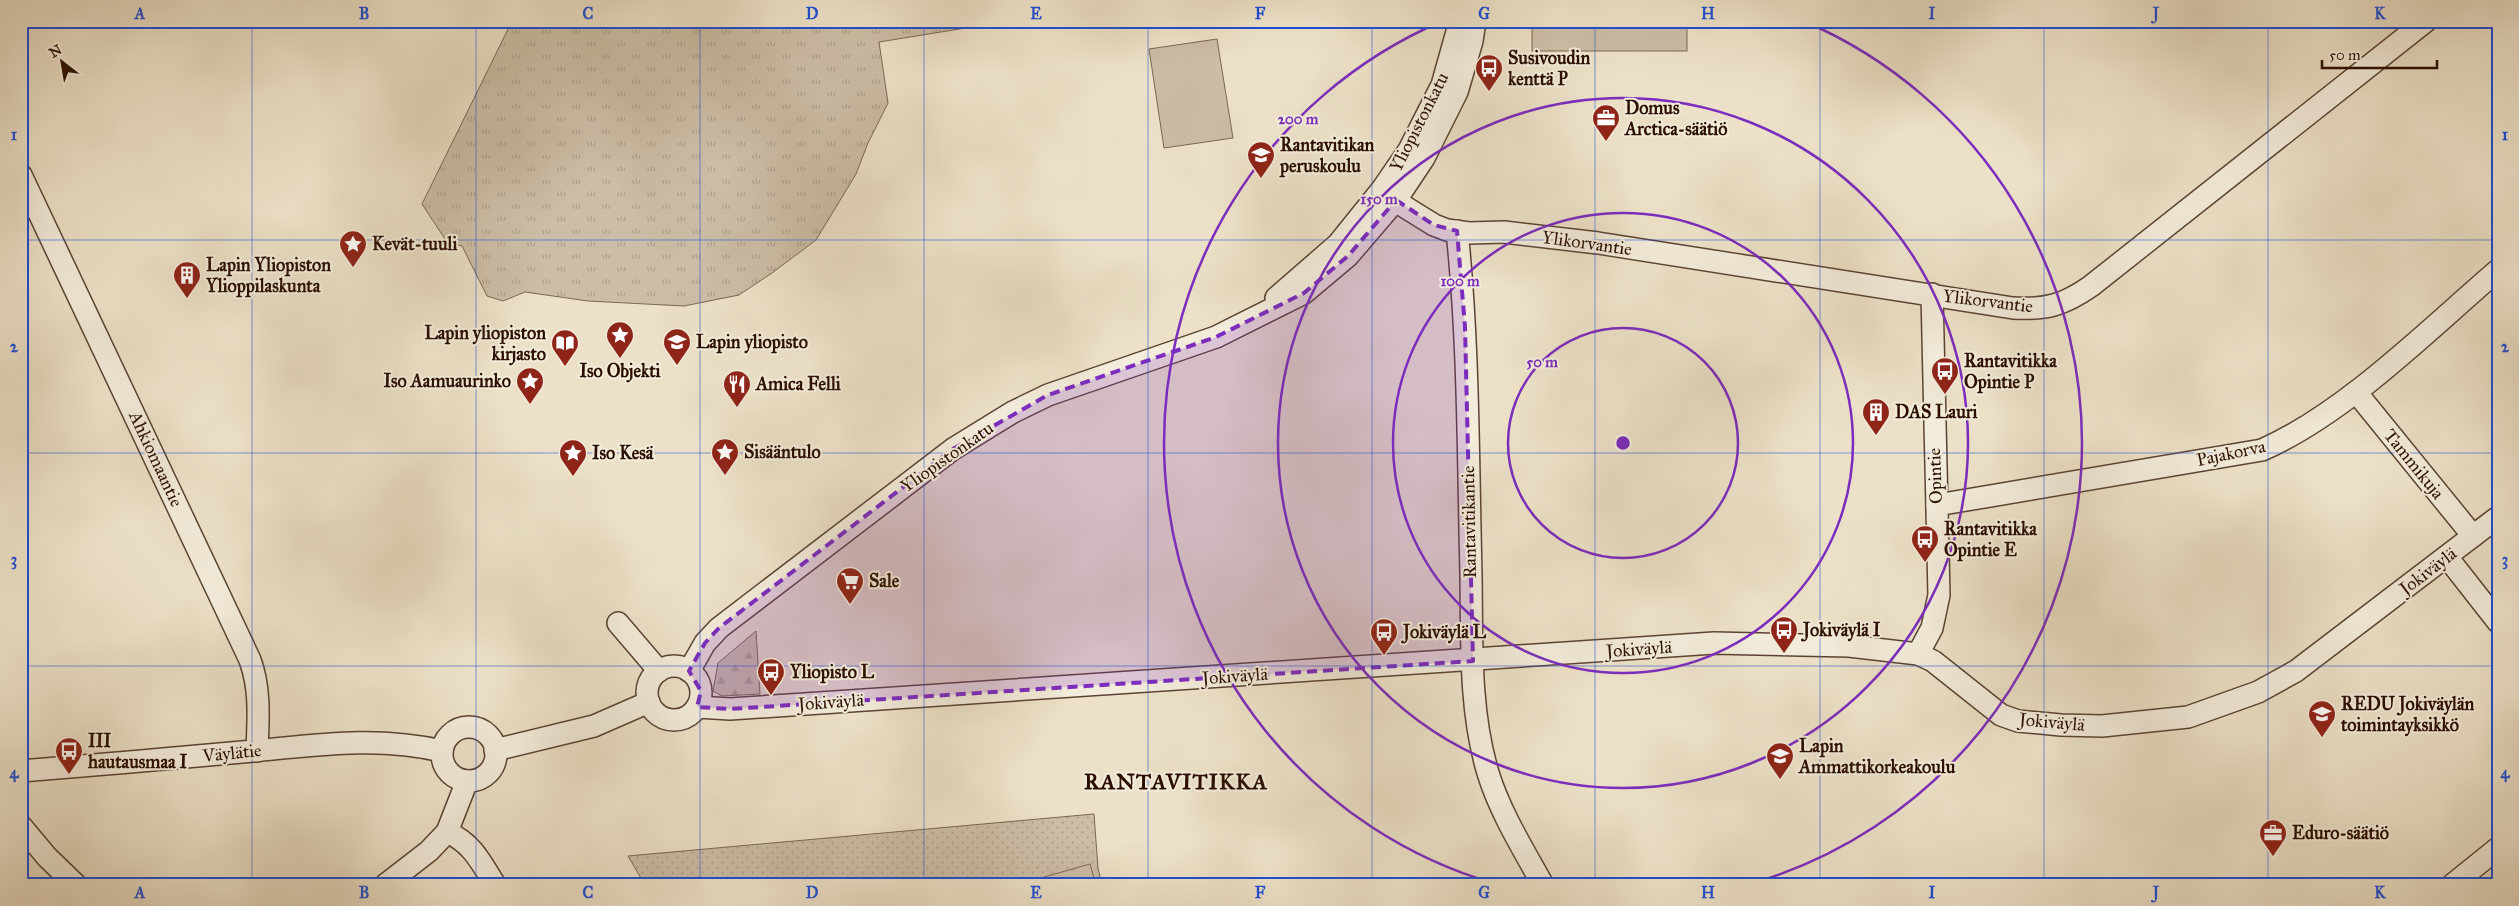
<svg xmlns="http://www.w3.org/2000/svg" width="2519" height="906" font-family="'IM FELL Great Primer',serif">
  <style>
    .grass { fill: url(#grass-dots); stroke: #7b6654 }
    .forest { fill: url(#forest-firs); stroke: #7b6654 }
    .park { fill: url(#park-tufts); stroke: #7b6654 }
    .garden { fill: #cbbda6; stroke: #7b6654 }
    .lines { fill: none; stroke-linecap: round; stroke-linejoin: round }
    .minor-casing { stroke: #5b4333; stroke-width: 24 }
    .minor { stroke: #f3ecdb; stroke-width: 21 }
    .marked { fill: #7b2cbf; fill-opacity: 0.2; stroke: #7b2cbf; stroke-width: 4; stroke-dasharray: 10 6; stroke-linejoin: round }
    .grid { fill: none; stroke: #1d4ed8; stroke-width: 1; stroke-opacity: 0.55 }
    .ring { fill: none; stroke: #7b2cbf; stroke-width: 2.5 }
    .labels { text-anchor: middle; stroke-width: 4; stroke-linejoin: round; paint-order: stroke }
    .poi-label { font-size: 18px; font-weight: bold; fill: #2b0e01; stroke: #f3ecdb; text-anchor: start }
    .street-label { font-size: 18px; fill: #2b0e01; stroke: #f3ecdb }
    .district-label { font-size: 22px; font-weight: bold; letter-spacing: 1px; fill: #2b0e01; stroke: #f3ecdb }
    .centre { fill: #7b2cbf; stroke: #f3ecdb; stroke-width: 2.5 }
    .ring-label { font-size: 15px; text-anchor: middle; font-weight: bold; fill: #7b2cbf; stroke: #f3ecdb; stroke-width: 4; stroke-linejoin: round; paint-order: stroke }
    .neatline { fill: none; stroke: #1d4ed8; stroke-width: 2 }
    .grid-label { font-size: 16px; text-anchor: middle; font-weight: bold; fill: #1d4ed8 }
  </style>
  <defs>
    <pattern id="grass-dots" width="8" height="8" patternUnits="userSpaceOnUse" patternTransform="scale(1.25)"><rect width="8" height="8" fill="#cbbda6"/><path d="M2 2h.1M6 6h.1" fill="none" stroke="#aea18d" stroke-width="1.8" stroke-linecap="round"/></pattern>
    <pattern id="forest-firs" width="22" height="20" patternUnits="userSpaceOnUse" patternTransform="scale(1.25)"><rect width="22" height="20" fill="#cbbda6"/><path d="M5 1l3.5 6h-7zM16 11l3.5 6h-7z" fill="#aea18d"/></pattern>
    <pattern id="park-tufts" width="24" height="20" patternUnits="userSpaceOnUse" patternTransform="scale(1.25)"><rect width="24" height="20" fill="#cbbda6"/><path d="M3 7l-1-3M5 7V3M7 7l1-3M15 17l-1-3M17 17v-4M19 17l1-3" fill="none" stroke="#aea18d"/></pattern>
  </defs>
  <rect width="100%" height="100%" fill="#ece1c8"/>
  <filter id="stains"><feTurbulence type="fractalNoise" baseFrequency=".004" numOctaves="4"/><feColorMatrix values="0 0 0 0 .2 0 0 0 0 .09 0 0 0 0 .02 0 0 0 .5 -.17"/></filter>
  <radialGradient id="worn" r=".72"><stop offset=".6" stop-color="#630" stop-opacity="0"/><stop offset="1" stop-color="#630" stop-opacity=".3"/></radialGradient>
  <!-- grass -->
  <polygon class="grass" points="1094,814 1098,868 1102,885 645,885 628,856"/>
  <!-- forest -->
  <polygon class="forest" points="756,631 760,694 722,696 713,691 718,663"/>
  <!-- park -->
  <g class="park">
    <polygon points="512,21 1009,21 879,42 888,103 868,143 856,174 816,240 772,273 739,295 684,306 588,301 525,292 503,301 487,296 462,246 447,242 422,204"/>
    <polygon points="1090,864 1096,885 1016,885"/>
  </g>
  <!-- garden -->
  <g class="garden">
    <rect x="1532" y="21" width="155" height="30"/>
    <polygon points="1217,39 1233,138 1164,148 1149,49"/>
  </g>
  <g class="lines">
    <!-- minor casing -->
    <g class="minor-casing">
      <g id="minor">
        <path d="M21,175L250,660C261,690 258,721 257,751"/>
        <path d="M1383,188L1405,207L1434,225L1447,230L1469,233L1504,232L1598,243L2013,308C2046,310 2064,305 2091,286L2426,21"/>
        <path d="M1457,231C1469,345 1468,460 1471,574C1472,640 1469,710 1488,773C1500,812 1523,849 1543,885"/>
        <polyline points="1276,298 1338,244 1383,188 1409,150 1442,85 1460,21"/>
        <polyline points="2356,392 2473,536"/>
        <path d="M1937,505L2262,450C2346,413 2428,330 2498,270"/>
        <polyline points="2447,557 2498,622"/>
        <polyline points="618,623 659,671"/>
        <polyline points="1918,654 1932,628 1939,595 1932,294"/>
        <circle cx="674" cy="693" r="27"/>
        <polyline points="689,671 705,643 719,628 953,449 1013,412 1048,395 1216,337 1304,293 1348,256 1396,200 1424,158 1457,92 1472,41 1475,21"/>
        <polyline points="697,707 730,709 1714,643 1849,646 1918,654 1933,661 2001,715 2018,721 2061,725 2102,726 2188,717 2258,692 2296,671 2498,517"/>
        <circle cx="469" cy="754" r="27"/>
        <polyline points="495,750 594,726 649,702"/>
        <path d="M21,771C95,765 168,759 242,752C311,746 373,735 442,751"/>
        <polyline points="21,826 47,857 76,885"/>
        <path d="M447,832C472,843 481,862 495,885"/>
        <polyline points="385,885 429,851 447,832 467,781"/>
        <polyline points="2452,885 2498,848"/>
      </g>
    </g>
    <!-- minor -->
    <use href="#minor" class="minor"/>
  </g>
  <!-- marked area -->
  <path class="marked" d="M1396,200L1434,225L1457,231L1465,327L1473,661L730,709L697,707L701,691L689,671L705,643L719,628L953,449L1048,395L1216,337L1304,293L1348,256Z"/>
  <!-- grid -->
  <path class="grid" d="M252,21V885M476,21V885M700,21V885M924,21V885M1148,21V885M1372,21V885M1595,21V885M1820,21V885M2044,21V885M2268,21V885M21,240H2498M21,453H2498M21,666H2498"/>
  <!-- distance rings -->
  <g class="ring">
    <circle cx="1623" cy="443" r="115"/>
    <circle cx="1623" cy="443" r="230"/>
    <circle cx="1623" cy="443" r="345"/>
    <path d="M1496 884A459 459 0 0 1 1440 22M1806 22A459 459 0 0 1 1750 884"/>
  </g>
  <!-- icons -->
  <defs>
    <g id="bus-pin" transform="scale(1.4375)"><path d="M0 17L-7.5 6A9.5 9.5 0 1 1 7.5 6Z" fill="#8f2418" stroke="#f3ecdb"/><path d="M-5-6H5V4H4V6H2V4H-2V6H-4V4H-5ZM-3.5-4V0h7V-4ZM-3.5 1.2v1.5H-2V1.2ZM2 1.2v1.5H3.5V1.2Z" fill="#fff"/></g>
    <g id="office-pin" transform="scale(1.4375)"><path d="M0 17L-7.5 6A9.5 9.5 0 1 1 7.5 6Z" fill="#8f2418" stroke="#f3ecdb"/><path d="M-6-3h4V-5.5h4V-3h4V5H-6ZM-1-4.5V-3h2v-1.5ZM-6 0V1H6V0Z" fill="#fff"/></g>
    <g id="school-pin" transform="scale(1.4375)"><path d="M0 17L-7.5 6A9.5 9.5 0 1 1 7.5 6Z" fill="#8f2418" stroke="#f3ecdb"/><path d="M0-5L7-2L0 1L-7-2ZM-4 1L0 2.5L4 1V4Q0 6-4 4Z" fill="#fff"/></g>
    <g id="sight-pin" transform="scale(1.4375)"><path d="M0 17L-7.5 6A9.5 9.5 0 1 1 7.5 6Z" fill="#8f2418" stroke="#f3ecdb"/><path d="M0-6L1.8-2.2L6-1.7L2.9 1.2L3.7 5.4L0 3.3L-3.7 5.4L-2.9 1.2L-6-1.7L-1.8-2.2Z" fill="#fff"/></g>
    <g id="building-pin" transform="scale(1.4375)"><path d="M0 17L-7.5 6A9.5 9.5 0 1 1 7.5 6Z" fill="#8f2418" stroke="#f3ecdb"/><path d="M-4-6H4V6H1V3H-1V6H-4ZM-2.5-4.3h1.7v1.8h-1.7ZM.8-4.3h1.7v1.8H.8ZM-2.5-1h1.7V.8h-1.7ZM.8-1h1.7V.8H.8Z" fill="#fff"/></g>
    <g id="university-pin" transform="scale(1.4375)"><path d="M0 17L-7.5 6A9.5 9.5 0 1 1 7.5 6Z" fill="#8f2418" stroke="#f3ecdb"/><path d="M0-5L7-2L0 1L-7-2ZM-4 1L0 2.5L4 1V4Q0 6-4 4Z" fill="#fff"/></g>
    <g id="library-pin" transform="scale(1.4375)"><path d="M0 17L-7.5 6A9.5 9.5 0 1 1 7.5 6Z" fill="#8f2418" stroke="#f3ecdb"/><path d="M-6-4Q-3-5.5-.7-3.5V5Q-3 3-6 4ZM6-4Q3-5.5 .7-3.5V5Q3 3 6 4Z" fill="#fff"/></g>
    <g id="restaurant-pin" transform="scale(1.4375)"><path d="M0 17L-7.5 6A9.5 9.5 0 1 1 7.5 6Z" fill="#8f2418" stroke="#f3ecdb"/><path d="M-5-6h1v4h1v-4h1v4h1v-4h1v5L-1.5 .5V6h-2V.5L-5-1ZM5-6V6H3V1.5H1.5Q1.5-4 5-6Z" fill="#fff"/></g>
    <g id="supermarket-pin" transform="scale(1.4375)"><path d="M0 17L-7.5 6A9.5 9.5 0 1 1 7.5 6Z" fill="#8f2418" stroke="#f3ecdb"/><path d="M-6-5.5h2.5l.6 2H6L4.5 2H-2.5L-4.4-4H-6ZM-1.5 3.2a1.3 1.3 0 1 0 .1 0ZM3 3.2a1.3 1.3 0 1 0 .1 0Z" fill="#fff"/></g>
  </defs>
  <g fill-rule="evenodd">
    <use href="#bus-pin" x="1489" y="68"/>
    <use href="#office-pin" x="1606" y="118"/>
    <use href="#school-pin" x="1261" y="155"/>
    <use href="#sight-pin" x="353" y="244"/>
    <use href="#building-pin" x="187" y="275"/>
    <use href="#sight-pin" x="620" y="335"/>
    <use href="#university-pin" x="677" y="342"/>
    <use href="#library-pin" x="565" y="343"/>
    <use href="#bus-pin" x="1945" y="371"/>
    <use href="#sight-pin" x="530" y="381"/>
    <use href="#restaurant-pin" x="737" y="384"/>
    <use href="#building-pin" x="1876" y="412"/>
    <use href="#sight-pin" x="725" y="452"/>
    <use href="#sight-pin" x="573" y="453"/>
    <use href="#bus-pin" x="1925" y="539"/>
    <use href="#supermarket-pin" x="850" y="581"/>
    <use href="#bus-pin" x="1784" y="630"/>
    <use href="#bus-pin" x="1384" y="632"/>
    <use href="#bus-pin" x="771" y="672"/>
    <use href="#school-pin" x="2322" y="714"/>
    <use href="#bus-pin" x="69" y="751"/>
    <use href="#university-pin" x="1780" y="756"/>
    <use href="#office-pin" x="2273" y="833"/>
  </g>
  <g class="labels">
    <!-- poi labels -->
    <g class="poi-label">
      <text x="1508" y="64">Susivoudin<tspan x="1508" dy="21">kenttä P</tspan></text>
      <text x="1625" y="114">Domus<tspan x="1625" dy="21">Arctica-säätiö</tspan></text>
      <text x="1280" y="151">Rantavitikan<tspan x="1280" dy="21">peruskoulu</tspan></text>
      <text x="372" y="250">Kevät-tuuli</text>
      <text x="206" y="271">Lapin Yliopiston<tspan x="206" dy="21">Ylioppilaskunta</tspan></text>
      <text x="546" y="339" text-anchor="end">Lapin yliopiston<tspan x="546" dy="21">kirjasto</tspan></text>
      <text x="696" y="348">Lapin yliopisto</text>
      <text x="1964" y="367">Rantavitikka<tspan x="1964" dy="21">Opintie P</tspan></text>
      <text x="620" y="377" text-anchor="middle">Iso Objekti</text>
      <text x="511" y="387" text-anchor="end">Iso Aamuaurinko</text>
      <text x="756" y="390">Amica Felli</text>
      <text x="1895" y="418">DAS Lauri</text>
      <text x="744" y="458">Sisääntulo</text>
      <text x="592" y="459">Iso Kesä</text>
      <text x="1944" y="535">Rantavitikka<tspan x="1944" dy="21">Opintie E</tspan></text>
      <text x="869" y="587">Sale</text>
      <text x="1803" y="636">Jokiväylä I</text>
      <text x="1403" y="638">Jokiväylä L</text>
      <text x="790" y="678">Yliopisto L</text>
      <text x="2341" y="710">REDU Jokiväylän<tspan x="2341" dy="21">toimintayksikkö</tspan></text>
      <text x="88" y="747">III<tspan x="88" dy="21">hautausmaa I</tspan></text>
      <text x="1799" y="752">Lapin<tspan x="1799" dy="21">Ammattikorkeakoulu</tspan></text>
      <text x="2292" y="839">Eduro-säätiö</text>
    </g>
    <!-- street labels -->
    <g class="street-label">
      <text transform="translate(1419 122) rotate(-63)" y="6">Yliopistonkatu</text>
      <text transform="translate(1587 243) rotate(8)" y="6">Ylikorvantie</text>
      <text transform="translate(1988 301) rotate(7)" y="6">Ylikorvantie</text>
      <text transform="translate(2231 453) rotate(-12)" y="6">Pajakorva</text>
      <text transform="translate(947 457) rotate(-35)" y="6">Yliopistonkatu</text>
      <text transform="translate(156 459) rotate(65)" y="6">Ahkiomaantie</text>
      <text transform="translate(2414 464) rotate(51)" y="6">Tammikuja</text>
      <text transform="translate(1935 476) rotate(-92)" y="6">Opintie</text>
      <text transform="translate(1469 522) rotate(-91)" y="6">Rantavitikantie</text>
      <text transform="translate(2428 571) rotate(-37)" y="6">Jokiväylä</text>
      <text transform="translate(1639 649) rotate(-4)" y="6">Jokiväylä</text>
      <text transform="translate(1235 676) rotate(-4)" y="6">Jokiväylä</text>
      <text transform="translate(831 702) rotate(-4)" y="6">Jokiväylä</text>
      <text transform="translate(2052 722) rotate(5)" y="6">Jokiväylä</text>
      <text transform="translate(232 753) rotate(-6)" y="6">Väylätie</text>
    </g>
    <!-- district labels -->
    <g class="district-label">
      <text x="1176" y="789">RANTAVITIKKA</text>
    </g>
  </g>
  <circle cx="1623" cy="443" r="8" class="centre"/>
  <g class="ring-label">
    <text x="1298" y="124">200 m</text>
    <text x="1379" y="204">150 m</text>
    <text x="1460" y="286">100 m</text>
    <text x="1542" y="367">50 m</text>
  </g>
  <!-- margin -->
  <rect width="2519" height="906" fill="none" stroke="#ece1c8" stroke-width="55"/>
  <!-- north arrow -->
  <g transform="translate(62 62) rotate(329)" stroke="#f3ecdb" stroke-width="4" paint-order="stroke">
  <path d="M0-4L9 19L0 12L-9 19Z" fill="#2b0e01"/>
  <text y="-8" font-size="14" font-weight="bold" text-anchor="middle" fill="#2b0e01">N</text>
  </g>
  <!-- scale -->
  <path d="M2322 60v8h115v-8" fill="none" stroke="#2b0e01" stroke-width="2.5"/>
  <text x="2329" y="60" font-size="15" fill="#2b0e01" stroke="#f3ecdb" stroke-width="4" paint-order="stroke">50 m</text>
  <rect x="28" y="28" width="2464" height="850" class="neatline"/>
  <g class="grid-label">
    <text x="140" y="19">A</text>
    <text x="364" y="19">B</text>
    <text x="588" y="19">C</text>
    <text x="812" y="19">D</text>
    <text x="1036" y="19">E</text>
    <text x="1260" y="19">F</text>
    <text x="1484" y="19">G</text>
    <text x="1708" y="19">H</text>
    <text x="1932" y="19">I</text>
    <text x="2156" y="19">J</text>
    <text x="2380" y="19">K</text>
    <text x="14" y="140">1</text>
    <text x="2505" y="140">1</text>
    <text x="14" y="352">2</text>
    <text x="2505" y="352">2</text>
    <text x="14" y="565">3</text>
    <text x="2505" y="565">3</text>
    <text x="14" y="778">4</text>
    <text x="2505" y="778">4</text>
    <text x="140" y="898">A</text>
    <text x="364" y="898">B</text>
    <text x="588" y="898">C</text>
    <text x="812" y="898">D</text>
    <text x="1036" y="898">E</text>
    <text x="1260" y="898">F</text>
    <text x="1484" y="898">G</text>
    <text x="1708" y="898">H</text>
    <text x="1932" y="898">I</text>
    <text x="2156" y="898">J</text>
    <text x="2380" y="898">K</text>
  </g>
  <rect width="100%" height="100%" filter="url(#stains)"/>
  <rect width="100%" height="100%" fill="url(#worn)"/>
</svg>
